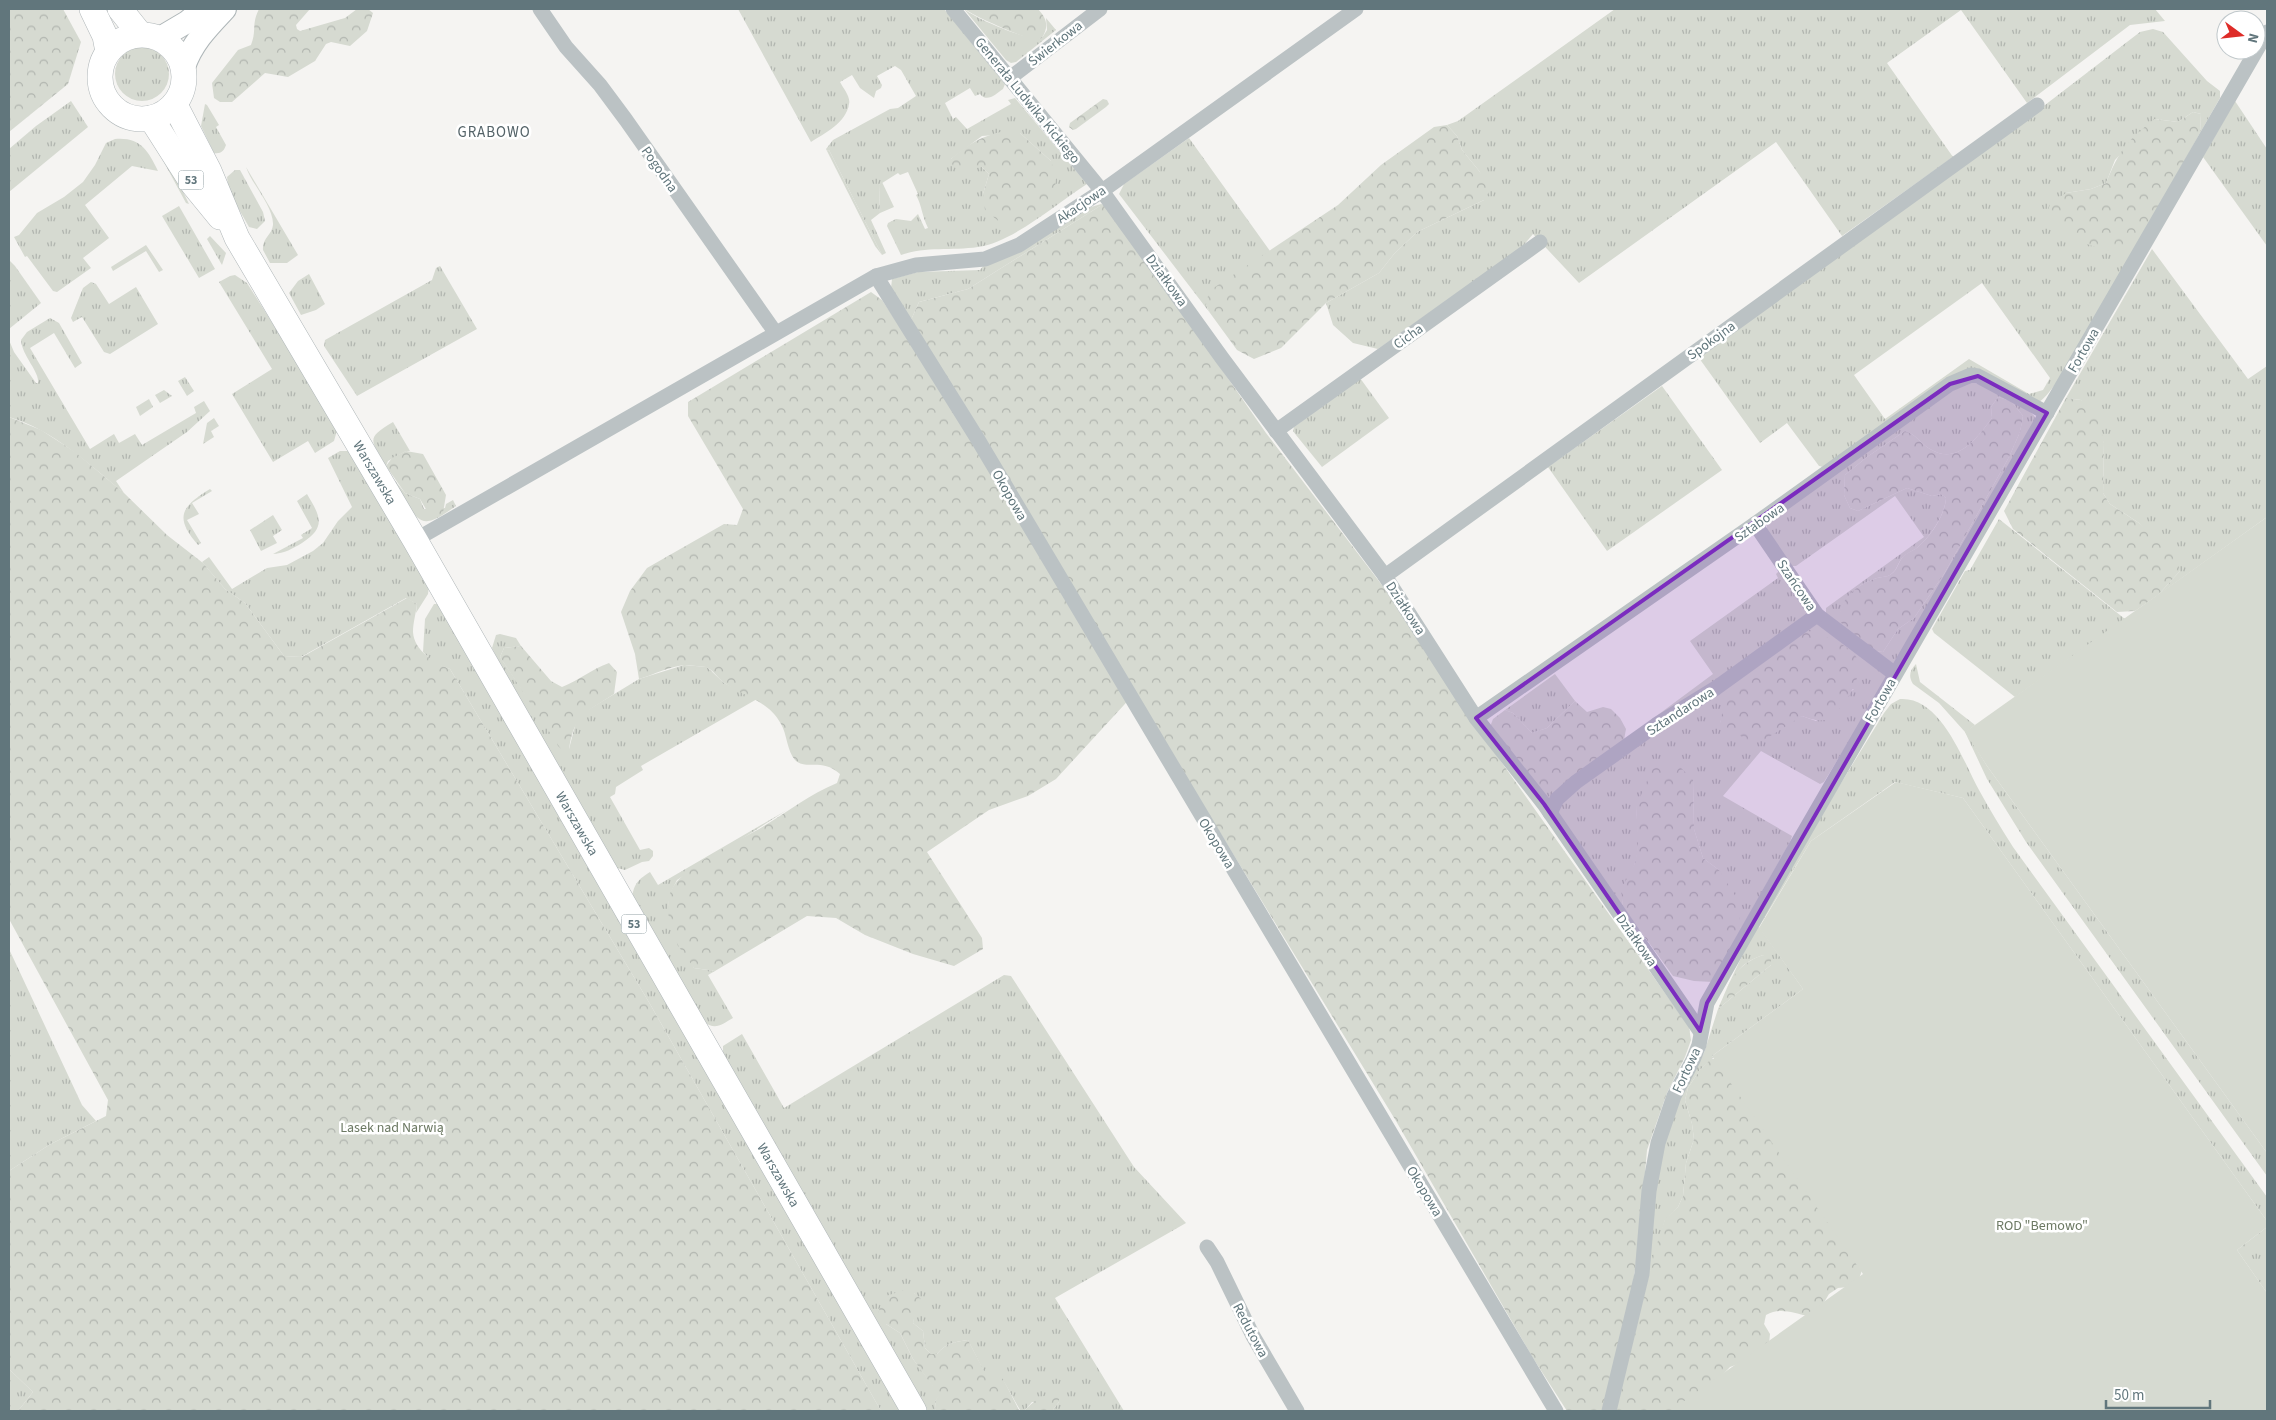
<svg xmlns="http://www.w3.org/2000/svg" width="2276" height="1420" font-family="'Source Sans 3',sans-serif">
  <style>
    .grass { fill: url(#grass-tufts); fill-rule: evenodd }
    .forest { fill: url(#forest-crowns) }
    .garden { fill: #d6dad1 }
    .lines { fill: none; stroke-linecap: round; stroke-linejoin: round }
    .secondary-casing { stroke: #aeb6b8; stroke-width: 24 }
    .primary-casing { stroke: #afb6b8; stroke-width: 26 }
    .minor { stroke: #bbc2c4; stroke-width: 15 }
    .secondary { stroke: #fff; stroke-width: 22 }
    .primary { stroke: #fff; stroke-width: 25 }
    .marked { fill: #7b2cbf; fill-opacity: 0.2; stroke: #7b2cbf; stroke-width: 4; stroke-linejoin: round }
    .labels { text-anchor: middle; stroke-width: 5; stroke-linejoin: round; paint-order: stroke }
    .shield { fill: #fff; stroke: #909fa3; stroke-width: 1 }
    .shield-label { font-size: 12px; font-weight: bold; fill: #61767c }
    .street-label { font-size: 14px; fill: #61767c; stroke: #fff }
    .park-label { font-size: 14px; fill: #6c7963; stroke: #fff }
    .neighbourhood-label { font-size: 15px; letter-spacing: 1px; fill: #536267; stroke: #fff }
  </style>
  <defs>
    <pattern id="grass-tufts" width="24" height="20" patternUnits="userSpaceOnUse" patternTransform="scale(1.25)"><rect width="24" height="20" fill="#d6dad1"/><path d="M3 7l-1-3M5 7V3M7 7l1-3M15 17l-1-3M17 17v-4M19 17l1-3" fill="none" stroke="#b1b5af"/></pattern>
    <pattern id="forest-crowns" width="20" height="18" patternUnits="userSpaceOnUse" patternTransform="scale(1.25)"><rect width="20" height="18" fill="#d6dad1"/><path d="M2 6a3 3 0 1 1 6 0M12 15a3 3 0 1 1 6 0" fill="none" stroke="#b1b5af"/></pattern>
  </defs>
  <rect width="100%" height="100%" fill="#f5f4f2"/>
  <!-- grass -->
  <g class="grass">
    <path d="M738,9H944L1005,84L1003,89C996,94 987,103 980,94L975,96L970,88L945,103L953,119L956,117L967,129L1011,104L1008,100L1015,98L1087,184C1056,204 1013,242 978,247C952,251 926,246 901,255L887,226L888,223L896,219L911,221L918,214L925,229L928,228C922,216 922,206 916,195L918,194L908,172L900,175L898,173L879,185L880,213L871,220L886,253L882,255L829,150L827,151L826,149L833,140L890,109L898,108L916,96L901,70L895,66L877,76L882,85L881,88L876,91L874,98L860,88L852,75L840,82C843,88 851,97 849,104C846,123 825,133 811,142ZM1020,133L1051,161L983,194L989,174L982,167L951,159L982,136Z"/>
    <path d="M964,9C977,19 1027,41 1042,38L1047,30L1046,18L1056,30L1016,62L1011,63L1006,60Z"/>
    <polygon points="1615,9 2155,9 2165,21 2130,25 2027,103 1961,10 1887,63 1953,157 1842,236 1776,142 1579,283 1533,234 1522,247 1378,349 1353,343 1333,325 1326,303 1379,273 1394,254 1417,232 1484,200 1480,172 1462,150 1457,136 1447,125 1458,121"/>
    <path d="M2153,29L2163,32L2207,81L2220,91V98L2200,133L2201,114L2193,112L2178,122L2155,119L2115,160L2106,183L2091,189L2066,193L2145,231C2129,259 2059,392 2039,402L1963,372L1826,467L1819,466L1787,423L1760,443L1699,358L2045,105L2140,32ZM1982,283L2050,378L2043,390L2029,394L1969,359L1885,419L1854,375Z"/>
    <circle cx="142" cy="74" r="27"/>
    <polygon points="71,101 88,127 9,192 9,149 36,126"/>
    <polygon points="2235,101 2267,149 2267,246 2203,157"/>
    <path d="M205,104L207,105L219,125L216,127L226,145C224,151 221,154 214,153L201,126Z"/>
    <polygon points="1189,138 1270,251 1250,266 1206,305 1210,313 1119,194 1124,184"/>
    <path d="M115,139C140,137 148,150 158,171L132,166L85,205L109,238L83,258L91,268L57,292L53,291L27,256L25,257L14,237L19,235L37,213L64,197L83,182L95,165L106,143Z"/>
    <polygon points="159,153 175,175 189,204 186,203"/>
    <path d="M246,167L298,255L287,263H270L263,250C262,238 272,235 273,225C274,207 251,183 246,167Z"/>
    <polygon points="235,170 240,170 263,212 265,221 257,229 249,227 229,192 227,177"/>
    <polygon points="1101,204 1108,206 1100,206 968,289 919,302 911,320 891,288 892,279 918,272 980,270 984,265 1015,254 1091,207"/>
    <polygon points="179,206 215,269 199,278 162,216"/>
    <polygon points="210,236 226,253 222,265 207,239"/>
    <polygon points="2152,249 2248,379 2267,366 2267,517 2158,595 2180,571 2139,523 2110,504 2103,493 2104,443 2081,400 2066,398"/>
    <polygon points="9,260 15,266 41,303 9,329"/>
    <polygon points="440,266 477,329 357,396 324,346 325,340 432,280 436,268"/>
    <polygon points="309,274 325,304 316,310 301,315 289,293 298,281"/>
    <polygon points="235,275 247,283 338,427 334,441 315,453 308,441 273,462 232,394 272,369 219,282 230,276"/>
    <polygon points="91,282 96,284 109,304 136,287 158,324 110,354 104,352 82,317 73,322 71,318 83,288"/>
    <path d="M50,318L59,323L82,363L75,368L54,333L30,348L90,449L114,434L119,443L135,434L142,445L196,413L194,407L204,401L210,411L187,432L116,481L124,493C89,464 53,430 9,417V340L14,352L36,383H38C40,372 22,356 21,340L27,332Z"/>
    <polygon points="185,377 194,391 187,396 178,381"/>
    <polygon points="1360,378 1389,418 1322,467 1296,435 1293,431 1294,427"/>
    <path d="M1963,382C1986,382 2021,399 2035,417L2034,423L1895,665L1890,666L1826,615V608L1924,537L1895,496L1796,566H1789L1766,533L1767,525L1772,519L1950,387ZM1998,397L2011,401L2023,416L2020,432L2009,457L1944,574L1914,618L1898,629L1883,652L1874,651L1840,621C1839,600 1857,584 1877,578C1880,577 1885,577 1888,576C1897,572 1897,564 1902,558C1906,553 1913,551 1918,547C1931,536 1945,514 1946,498L1941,494L1932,496L1907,488L1858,511L1850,508L1844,495L1845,475L1867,457L1905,431C1916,434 1920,443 1930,449C1957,466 1977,438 1992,418L1991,407Z"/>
    <polygon points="1662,386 1722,470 1607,551 1548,467"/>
    <polygon points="164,390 172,396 160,403 155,395"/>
    <polygon points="149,399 153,407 140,416 136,407"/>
    <polygon points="214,418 219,426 211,431 214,437 203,444 207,423"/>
    <path d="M393,422L410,451H406L388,461L386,466C372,440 364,439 393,422Z"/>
    <polygon points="340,451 348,451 429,586 428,594 416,613 417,604 406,598 301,657 284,656 245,603 225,589 202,562 209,557 232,589 267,568 287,565 313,551 323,543 338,521 352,507 328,458"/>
    <path d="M392,477L405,493L420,499L424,509L445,508L446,504L453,500L456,506C448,511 438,520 428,521C413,524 399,489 392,477Z"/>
    <path d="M210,489L212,491L192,503L199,514L187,520L201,543L198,545C174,517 181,507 210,489Z"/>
    <path d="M307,494C320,516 327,527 302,543C292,549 285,553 273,554L303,538L301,535L312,528L297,501Z"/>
    <polygon points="273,515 282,530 273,536 277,543 261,551 250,530"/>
    <polygon points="1999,519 2125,619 2015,697 1934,633 1932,629 1965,571 1970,570"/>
    <path d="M1779,571L1888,677L1824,782L1820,784L1761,751L1723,796L1792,836L1790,842L1741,929L1719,870L1703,858L1694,829L1693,780L1636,807C1637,825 1641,845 1635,863C1628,885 1620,880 1623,907L1542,791L1624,740L1713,674L1690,641L1778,578L1776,574ZM1854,689L1816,721L1802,716L1790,721L1720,723L1724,711Z"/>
    <polygon points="434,604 438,604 902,1411 881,1411 650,1004 450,669 434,663 423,652 425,619"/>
    <polygon points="500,634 516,638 521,646 504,648 500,657 525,694 569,749 576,722 583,713 639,679 684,665 707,667 724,683 757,699 641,766 643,770 616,787 615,794 610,797 640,850 649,848 653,851 653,856 649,861 642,862 625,870 617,868 517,698 492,648 496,635"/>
    <path d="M1916,664L1920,682L1975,725L1966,732L1987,766L2267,1153V1176L2026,842L1987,779L1965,732L1939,703L1913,684C1908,676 1910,670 1916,664Z"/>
    <polygon points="1555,674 1575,701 1547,728 1532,733 1513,713 1505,710"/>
    <path d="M1900,699C1941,696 1963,761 1979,790C1990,810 2001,828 2013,847L2267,1197V1221L1963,798L1895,782L1811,841L1759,927L1803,989L1712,1056L1713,1058L1699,1071L1688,1088L1685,1100L1692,1124L1694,1139L1686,1163L1683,1196L1678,1207L1665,1220L1641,1305L1653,1197L1669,1118L1704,1053L1718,1009L1771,965L1763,955C1741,963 1738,970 1726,990L1758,922L1778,886L1884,713L1891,704Z"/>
    <path d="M787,810L677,880L671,892L668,905L694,968L715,971L708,975L733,1018C721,1025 715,1031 703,1021L632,898C634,883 639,879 650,872L658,885Z"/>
    <polygon points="9,949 82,1105 96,1121 49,1145 9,1171"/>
    <path d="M1004,975L1011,976L1134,1167L1186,1223L1055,1298L1124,1411H1052L1059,1402H1032L1025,1410H1020L1003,1380L984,1372L968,1340C954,1342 946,1343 937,1354H931L925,1348L923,1331L913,1323L917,1297L914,1293L886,1324L900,1333L913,1359L940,1395L935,1401L936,1411H927L723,1053V1046L742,1034L784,1108Z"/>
    <polygon points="2267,1227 2267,1293 2237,1250"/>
    <polygon points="9,1369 33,1392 18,1411 9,1411"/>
  </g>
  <!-- forest -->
  <g class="forest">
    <polygon points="9,9 63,9 81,42 68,84 9,132"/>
    <path d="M259,9H310L296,25L297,29L300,31L345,18L357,9H368L373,13L367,31L350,46L331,42L326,44L315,61L288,77L265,73L232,102H220L214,98L212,83L238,50L251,45C257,30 251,25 259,9Z"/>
    <path d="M965,9H1038C1047,19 1049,26 1042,38C1039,39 1037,40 1034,39C1026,39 971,15 965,9Z"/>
    <polygon points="1103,99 1107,100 1109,104 1106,107 1076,129 1073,130 1069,127 1070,123"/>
    <path d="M2193,112L2201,114L2200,133L2145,231L2122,253C2090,247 2070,241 2047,217L2050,203L2066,193L2091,189L2106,183C2119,151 2127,140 2155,119L2178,122Z"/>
    <polygon points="1447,125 1457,136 1462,150 1480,172 1490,190 1484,200 1417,232 1394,254 1379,273 1326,303 1281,348 1254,359 1237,350 1210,313 1206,305 1209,291 1338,205 1381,165 1434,127"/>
    <path d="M1004,131L1020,133L1051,161L1056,177L1054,201L1025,223L1002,224L985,210L983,194L989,174L982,167L965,170L953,167L951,159C970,143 980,137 1004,131Z"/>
    <path d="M1100,206H1108L1266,433L1388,593L1473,722L1689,1027L1691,1040L1685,1057L1667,1093L1647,1150L1639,1241L1631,1298L1603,1411H1567L1533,1358L1396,1121L1135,693L1056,779L1028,796L989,810L927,852L982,938L983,949L954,966L913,954L865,935L836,918L807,916L715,971L694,968C688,959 679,949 675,939C669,926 665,904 671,891C682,865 740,841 764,826C789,811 810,794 837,783L840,774C821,757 806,771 795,760C787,751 787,734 781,724C768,700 744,697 723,682C718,678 712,669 706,667C700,666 692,666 687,665C672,665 653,675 639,679L635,654L621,612L630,591L647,568L724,524L737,525L743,509L688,416V402L871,292L882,300L900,327L911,320L919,302L968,289Z"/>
    <path d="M1998,397L2011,401L2023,416L2020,432L2009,457L1944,574L1914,618L1898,629L1883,652L1874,651L1839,621C1839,599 1857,584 1877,578C1880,577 1885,577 1888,576C1897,572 1897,565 1902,558C1905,553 1913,551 1918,547C1931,536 1945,515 1946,498L1941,494L1932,496L1907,488L1858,511L1850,508L1844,495L1845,475L1867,457L1905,431C1916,434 1920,443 1930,449C1957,466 1977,438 1992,418L1991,407Z"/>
    <polygon points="2066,398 2081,400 2097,412 2104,443 2103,493 2110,504 2139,523 2176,556 2180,571 2158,595 2135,611 2117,612 2013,529 2004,511"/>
    <path d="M9,417L41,430L75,452L124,493L167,535L203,563L225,589L245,603L284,656L302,657L407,598L417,604C416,613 413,623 413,632C414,651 435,663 450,669L650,1004L881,1411H18L33,1392L9,1369V1171L49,1145L106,1116L108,1100L9,919Z"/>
    <polygon points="406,451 423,454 446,495 443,513 436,517 430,516 420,499 405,493 386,466 392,458"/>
    <path d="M1806,630C1822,636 1842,641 1854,654C1869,669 1845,707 1831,717C1822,724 1811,719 1802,716L1764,740H1747L1720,723L1728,686Z"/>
    <path d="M521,646L551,681L562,687C579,680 592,669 609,663L617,672L614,694C586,713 575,712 569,749L564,750L560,748L500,657L504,648Z"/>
    <polygon points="1575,701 1587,712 1603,707 1611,709 1620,718 1626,729 1624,740 1549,793 1542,791 1490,727 1493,719 1505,710 1513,713 1532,733 1547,728"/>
    <polygon points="1675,762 1693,780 1694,829 1703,858 1719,870 1736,897 1741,929 1713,982 1694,981 1673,976 1623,907 1621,890 1635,863 1638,845 1636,807 1652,769"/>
    <path d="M1763,955L1771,959V965L1718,1009C1730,982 1733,966 1763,955Z"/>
    <path d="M1711,1059H1717L1862,1270L1858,1282L1848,1287L1838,1288L1829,1294L1820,1309L1808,1316C1793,1313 1780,1307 1766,1315L1764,1324L1770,1334L1769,1344L1744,1362L1730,1367L1709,1389L1687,1405L1670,1411H1615L1656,1247L1665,1219L1678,1207L1683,1196L1686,1163L1694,1139L1692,1124L1685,1100L1688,1088L1699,1071Z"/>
    <path d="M904,1290L914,1293L921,1299L920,1311L915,1315L913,1323L923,1331L925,1348L931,1354H937C946,1343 954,1342 968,1340L984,1371L1003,1379L1019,1410H1025C1035,1400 1044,1392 1059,1396V1402L1052,1411H936L935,1401L939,1395L913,1359L900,1333L886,1324L878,1314L883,1297Z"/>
  </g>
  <!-- garden -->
  <g class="garden">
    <polygon points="829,150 882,255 875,246 827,151"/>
    <polygon points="882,182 894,207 880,213 879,185"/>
    <polygon points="146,245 163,270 159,272 146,251 113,271 111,267"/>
    <polygon points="2267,517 2267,1153 1987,766 1965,732"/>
    <polygon points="1896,782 1963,798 2267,1221 2267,1227 2237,1250 2267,1293 2267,1411 1670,1411 1863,1274 1712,1056 1803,989 1759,928 1811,841"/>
  </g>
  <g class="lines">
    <!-- secondary casing -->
    <g class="secondary-casing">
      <g id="secondary">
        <polyline points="160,38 187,22 203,9"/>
        <path d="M184,67C192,43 208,27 225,9"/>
      </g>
    </g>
    <!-- primary casing -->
    <g class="primary-casing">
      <g id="primary">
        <polyline points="92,9 105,36 108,52"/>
        <polyline points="120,9 140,34"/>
        <circle cx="142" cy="77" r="42"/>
        <path id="s1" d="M175,105L209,171L237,238L415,540L914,1411"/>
        <polyline points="151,118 193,184 220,217"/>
      </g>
    </g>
    <!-- minor -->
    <g class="minor">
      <polyline points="540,9 566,47 600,85 626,120 775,332"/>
      <polyline points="953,9 1102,191 1222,358 1385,576 1476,718 1544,804 1700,1031"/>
      <polyline points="1010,78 1100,9"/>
      <polyline points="876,276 977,438 1556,1411"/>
      <polyline points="1276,431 1540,242"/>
      <polyline points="1755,524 1817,615 1895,674"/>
      <polyline points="415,540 876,276 916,265 985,259 1019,245 1102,191 1356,9"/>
      <polyline points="1385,576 2037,105"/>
      <polyline points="1476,718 1755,524 1950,384 1971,375 1978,376 2047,413"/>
      <polyline points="1550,813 1557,799 1576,782 1656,725 1716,688 1817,615"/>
      <polyline points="1207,1247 1217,1262 1253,1336 1297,1411"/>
      <polyline points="1609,1411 1642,1274 1649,1191 1658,1143 1674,1096 1693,1060 1699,1045 1707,1003 1791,855 2267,32"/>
    </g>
    <!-- secondary -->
    <use href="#secondary" class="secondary"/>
    <!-- primary -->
    <use href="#primary" class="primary"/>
  </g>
  <!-- marked area -->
  <path class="marked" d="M1978,376L2047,413L1707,1003L1700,1031L1544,804L1476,718L1950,384Z"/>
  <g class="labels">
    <!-- shield labels -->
    <g class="shield">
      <rect x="178.5" y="170.5" width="25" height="19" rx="4"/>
      <rect x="621.5" y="914.5" width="25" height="19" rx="4"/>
    </g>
    <g class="shield-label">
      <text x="191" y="184">53</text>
      <text x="634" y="928">53</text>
    </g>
    <!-- street labels -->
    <g class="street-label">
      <text transform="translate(1055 43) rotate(-38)" y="5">Świerkowa</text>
      <text transform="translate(1028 100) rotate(51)" y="5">Generała Ludwika Kickiego</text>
      <text transform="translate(660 169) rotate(55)" y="5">Pogodna</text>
      <text transform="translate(1081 204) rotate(-34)" y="5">Akacjowa</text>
      <text transform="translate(1167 280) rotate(54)" y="5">Działkowa</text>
      <text transform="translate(1408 336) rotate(-36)" y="5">Cicha</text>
      <text transform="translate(1711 340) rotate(-36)" y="5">Spokojna</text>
      <text transform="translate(2083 350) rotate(-60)" y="5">Fortowa</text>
      <text dy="5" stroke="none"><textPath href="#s1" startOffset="419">Warszawska</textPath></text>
      <text transform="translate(1010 495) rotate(60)" y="5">Okopowa</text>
      <text transform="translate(1759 522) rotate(-35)" y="5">Sztabowa</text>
      <text transform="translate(1797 585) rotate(56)" y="5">Szańcowa</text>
      <text transform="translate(1406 608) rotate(57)" y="5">Działkowa</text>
      <text transform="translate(1880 700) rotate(-60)" y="5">Fortowa</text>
      <text transform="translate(1680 711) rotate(-33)" y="5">Sztandarowa</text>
      <text dy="5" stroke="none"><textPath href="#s1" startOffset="824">Warszawska</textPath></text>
      <text transform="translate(1217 843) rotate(59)" y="5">Okopowa</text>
      <text transform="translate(1637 940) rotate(55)" y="5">Działkowa</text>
      <text transform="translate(1686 1070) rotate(-65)" y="5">Fortowa</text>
      <text dy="5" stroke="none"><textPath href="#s1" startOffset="1229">Warszawska</textPath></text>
      <text transform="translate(1425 1191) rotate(59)" y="5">Okopowa</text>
      <text transform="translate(1251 1330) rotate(62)" y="5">Redutowa</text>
    </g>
    <!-- park labels -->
    <g class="park-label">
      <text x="392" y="1132">Lasek nad Narwią</text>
      <text x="2042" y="1230">ROD "Bemowo"</text>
    </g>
    <!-- neighbourhood labels -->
    <g class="neighbourhood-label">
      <text x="494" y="137">GRABOWO</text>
    </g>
  </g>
  <!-- border -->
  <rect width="2276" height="1420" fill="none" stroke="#61767c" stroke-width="20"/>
  <!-- north arrow -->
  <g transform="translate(2241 35) rotate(105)"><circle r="24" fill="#ffffff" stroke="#c0c8cb"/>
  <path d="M0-4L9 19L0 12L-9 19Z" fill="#de2c28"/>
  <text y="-8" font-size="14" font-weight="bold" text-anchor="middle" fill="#61767c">N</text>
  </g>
  <!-- scale -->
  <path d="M2106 1400v8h104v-8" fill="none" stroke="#61767c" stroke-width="2.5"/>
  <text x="2114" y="1400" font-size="15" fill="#61767c" stroke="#ffffff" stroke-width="4" paint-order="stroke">50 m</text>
</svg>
